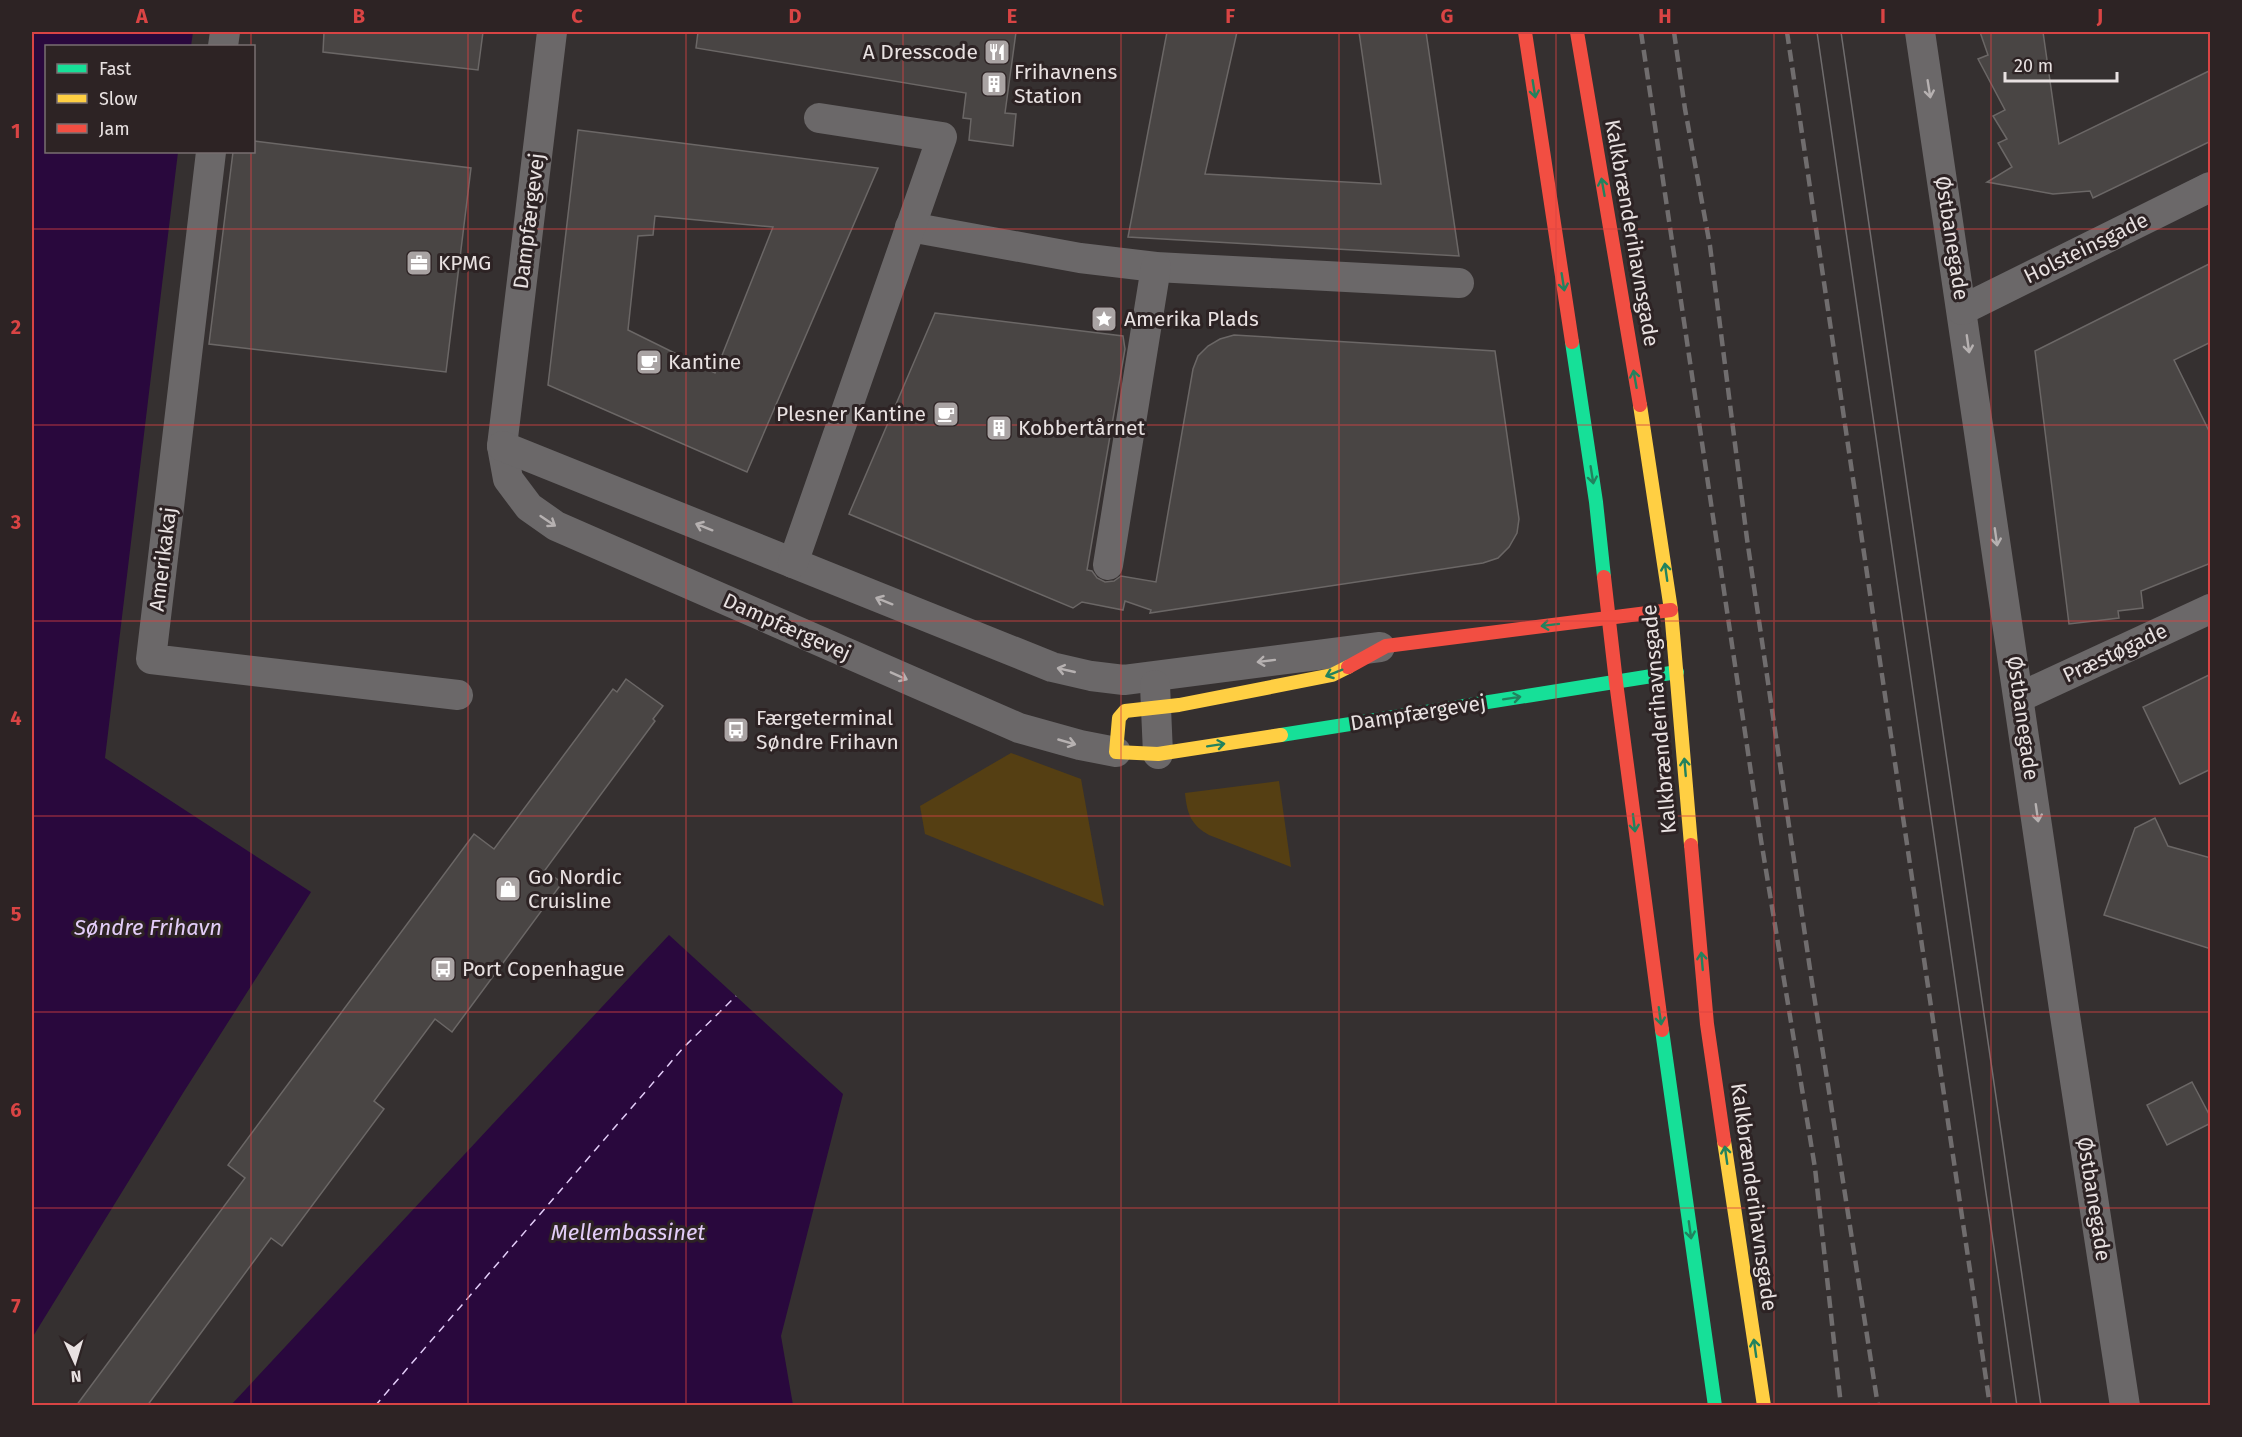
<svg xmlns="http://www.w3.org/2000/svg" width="2242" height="1437" font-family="'Fira Sans',sans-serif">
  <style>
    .green { fill: #553f13 }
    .water { fill: #29083d }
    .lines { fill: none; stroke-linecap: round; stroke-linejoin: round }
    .ferry { stroke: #e3cdf9; stroke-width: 1.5; stroke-dasharray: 8 6; stroke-linecap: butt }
    .building { fill: #494544; stroke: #6b6766; stroke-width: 1.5; fill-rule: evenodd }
    .street { stroke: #6b6869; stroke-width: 30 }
    .fast { stroke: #16e098; stroke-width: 14 }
    .slow { stroke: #ffcf43; stroke-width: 14 }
    .jam { stroke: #f24e42; stroke-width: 14 }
    .tram { stroke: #706d6e; stroke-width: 1.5 }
    .rail { stroke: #706d6e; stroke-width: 4.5; stroke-dasharray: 12 6; stroke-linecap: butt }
    .oneway { stroke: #22825e }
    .oneway2 { stroke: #b6b1b1 }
    .grid { fill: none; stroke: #d94444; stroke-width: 1.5; stroke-opacity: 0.55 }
    .labels { text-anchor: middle; stroke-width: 6; stroke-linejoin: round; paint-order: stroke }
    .poi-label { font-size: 21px; fill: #e8e1e1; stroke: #2d2324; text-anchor: start }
    .street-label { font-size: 21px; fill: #e8e1e1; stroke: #2d2324 }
    .water-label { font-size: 22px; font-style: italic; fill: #e3cdf9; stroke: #2d2324 }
    .neatline { fill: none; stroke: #d94444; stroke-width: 2 }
    .grid-label { font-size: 20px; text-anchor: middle; font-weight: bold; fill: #d94444 }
  </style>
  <rect width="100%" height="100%" fill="#353030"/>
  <!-- green -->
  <g class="green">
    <polygon points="1011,753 1081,779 1104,906 925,834 920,806"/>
    <path d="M1279,781L1291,867L1209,835C1191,825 1187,814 1185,793Z"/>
  </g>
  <!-- water -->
  <g class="water">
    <polygon points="32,32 193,32 191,46 46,46 46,152 178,152 105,758 311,892 183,1093 32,1338"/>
    <polygon points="669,935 843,1094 781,1336 793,1405 231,1405"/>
  </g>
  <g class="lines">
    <!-- ferry -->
    <polyline class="ferry" points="375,1406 683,1048 736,996"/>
  </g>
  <!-- building -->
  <g class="building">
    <polygon points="324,32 483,32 478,70 323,52"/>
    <polygon points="698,32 1016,32 1005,113 1016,114 1013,146 969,140 971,119 963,118 966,93 696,48"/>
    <polygon points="1167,32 1237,32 1205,174 1381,184 1359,32 1426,32 1459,256 1128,237"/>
    <polygon points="1980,32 2043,32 2059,144 2211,70 2211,141 2093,198 2090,191 2053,194 1987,182 2012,167 1998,143 2007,139 1993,116 2005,110 1978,59 1988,55"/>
    <path d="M578,130L878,168L747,472L548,385ZM655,216L773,227L715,373L628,330L638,236L653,235Z"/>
    <polygon points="254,141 471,168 446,372 209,344 233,152 254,152"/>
    <polygon points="2211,263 2211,342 2174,360 2211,435 2211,563 2141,591 2143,608 2118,611 2119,618 2069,624 2035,351"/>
    <polygon points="935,313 1123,336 1125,349 1087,570 1092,571 1097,578 1105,582 1114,581 1121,576 1156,582 1193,369 1198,356 1208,346 1220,339 1234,335 1495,351 1519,519 1517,533 1509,547 1498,558 1483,563 1150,613 1151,610 1125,601 1123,610 1082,602 1073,608 849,514"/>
    <polygon points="2211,674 2211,769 2180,784 2143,707"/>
    <polygon points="626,679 663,706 653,719 655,721 545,870 562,883 452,1032 435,1019 374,1101 384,1109 282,1246 271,1238 147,1406 76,1406 245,1178 228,1165 474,834 494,849 613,689 617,692"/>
    <polygon points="2155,818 2168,846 2211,858 2211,949 2104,915 2135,828"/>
    <polygon points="2192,1082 2211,1118 2211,1123 2167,1145 2147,1105"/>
  </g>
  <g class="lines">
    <!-- street -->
    <g class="street">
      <polyline points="552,32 502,446 508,479 529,507 556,526 1019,728 1080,745 1116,752"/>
      <polyline points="1920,32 2064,1009 2125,1406"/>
      <polyline points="223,46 225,32"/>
      <polyline points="211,152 151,659 458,695"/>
      <polyline points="910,227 1080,258 1156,267 1459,283"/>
      <polyline points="1962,310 2210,187"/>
      <polyline points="502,446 1052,667 1091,676 1124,680 1380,647"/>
      <polyline points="793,563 942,137 819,118"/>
      <polyline points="1108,565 1156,267"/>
      <polyline points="1155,685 1158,754"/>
      <polyline points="2020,697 2210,609"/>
    </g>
    <!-- fast -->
    <g class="fast">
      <polyline points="1572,342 1596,502 1604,577"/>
      <polyline points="1281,735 1677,672"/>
      <polyline points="1662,1030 1715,1406"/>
    </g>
    <!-- slow -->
    <g class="slow">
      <polyline points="1640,405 1671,610 1691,845"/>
      <polyline points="1281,735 1158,754 1116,752 1119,718 1125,711 1179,705 1332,675 1348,667"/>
      <polyline points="1724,1141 1764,1406"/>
    </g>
    <!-- jam -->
    <g class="jam">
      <polyline points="1525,32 1572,342"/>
      <polyline points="1577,32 1640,405"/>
      <polyline points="1604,577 1616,682 1662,1030"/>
      <polyline points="1348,667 1386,646 1671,610"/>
      <polyline points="1691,845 1707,1024 1724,1141"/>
    </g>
    <!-- tram -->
    <g class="tram">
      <polyline points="1817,32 2017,1406"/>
      <polyline points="1841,32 2041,1406"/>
    </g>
    <!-- rail -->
    <g class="rail">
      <polyline points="1641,32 1761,840 1815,1168 1841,1406"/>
      <polyline points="1674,32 1685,109 1710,246 1747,539 1811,976 1878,1406"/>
      <polyline points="1787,32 1990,1406"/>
    </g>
  </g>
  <!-- one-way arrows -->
  <defs><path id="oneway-shaft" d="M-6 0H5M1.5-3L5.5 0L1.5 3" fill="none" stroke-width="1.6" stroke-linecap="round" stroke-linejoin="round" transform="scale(1.5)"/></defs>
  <g class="oneway">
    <use href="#oneway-shaft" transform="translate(1534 89) rotate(81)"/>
    <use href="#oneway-shaft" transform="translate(1603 187) rotate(-100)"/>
    <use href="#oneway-shaft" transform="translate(1563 282) rotate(81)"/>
    <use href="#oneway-shaft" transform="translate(1635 379) rotate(-100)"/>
    <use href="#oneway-shaft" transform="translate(1592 475) rotate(81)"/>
    <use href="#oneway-shaft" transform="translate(1666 572) rotate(-98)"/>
    <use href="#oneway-shaft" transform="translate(1550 625) rotate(173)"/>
    <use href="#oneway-shaft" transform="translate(1334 673) rotate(158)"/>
    <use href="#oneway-shaft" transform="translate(1512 698) rotate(-9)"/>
    <use href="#oneway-shaft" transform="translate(1216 745) rotate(-9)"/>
    <use href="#oneway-shaft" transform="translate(1685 767) rotate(-95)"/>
    <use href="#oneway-shaft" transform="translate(1634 823) rotate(83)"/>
    <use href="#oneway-shaft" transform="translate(1702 961) rotate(-95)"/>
    <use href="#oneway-shaft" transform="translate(1660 1016) rotate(82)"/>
    <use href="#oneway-shaft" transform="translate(1726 1155) rotate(-98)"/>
    <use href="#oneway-shaft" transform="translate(1690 1230) rotate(82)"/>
    <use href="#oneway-shaft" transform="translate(1755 1348) rotate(-98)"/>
  </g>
  <g class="oneway2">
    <use href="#oneway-shaft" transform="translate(1929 89) rotate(81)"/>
    <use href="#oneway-shaft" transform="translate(1968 344) rotate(82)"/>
    <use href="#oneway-shaft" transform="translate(548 521) rotate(34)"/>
    <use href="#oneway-shaft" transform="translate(704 527) rotate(-158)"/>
    <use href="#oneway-shaft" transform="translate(1996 537) rotate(82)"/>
    <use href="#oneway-shaft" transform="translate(884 601) rotate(-158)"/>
    <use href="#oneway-shaft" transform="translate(1266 661) rotate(173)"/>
    <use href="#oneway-shaft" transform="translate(1066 670) rotate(-167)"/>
    <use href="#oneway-shaft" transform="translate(899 676) rotate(24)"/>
    <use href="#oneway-shaft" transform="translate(1067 742) rotate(16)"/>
    <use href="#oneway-shaft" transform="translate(2037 813) rotate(82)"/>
  </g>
  <!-- grid -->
  <path class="grid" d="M251,32V46M468,32V1406M686,32V1406M903,32V1406M1121,32V1406M1339,32V1406M1556,32V1406M1774,32V1406M1991,32V1406M251,152V1406M32,229H2210M32,425H2210M32,621H2210M32,816H2210M32,1012H2210M32,1208H2210"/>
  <!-- icons -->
  <defs>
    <g id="restaurant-square" transform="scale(1.35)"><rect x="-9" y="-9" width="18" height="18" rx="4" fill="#a9a3a3" stroke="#2d2324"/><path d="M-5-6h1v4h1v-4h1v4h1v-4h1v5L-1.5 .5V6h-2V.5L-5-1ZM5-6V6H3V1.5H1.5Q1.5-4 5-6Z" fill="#fff"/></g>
    <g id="building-square" transform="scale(1.35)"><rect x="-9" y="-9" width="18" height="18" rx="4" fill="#a9a3a3" stroke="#2d2324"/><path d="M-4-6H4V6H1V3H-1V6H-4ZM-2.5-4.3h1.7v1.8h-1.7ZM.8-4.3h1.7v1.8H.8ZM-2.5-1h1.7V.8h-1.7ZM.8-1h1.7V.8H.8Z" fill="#fff"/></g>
    <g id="office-square" transform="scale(1.35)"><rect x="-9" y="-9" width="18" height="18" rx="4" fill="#a9a3a3" stroke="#2d2324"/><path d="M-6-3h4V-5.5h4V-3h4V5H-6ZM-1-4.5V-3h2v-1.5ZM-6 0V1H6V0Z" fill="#fff"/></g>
    <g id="sight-square" transform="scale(1.35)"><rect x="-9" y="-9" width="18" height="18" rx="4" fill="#a9a3a3" stroke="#2d2324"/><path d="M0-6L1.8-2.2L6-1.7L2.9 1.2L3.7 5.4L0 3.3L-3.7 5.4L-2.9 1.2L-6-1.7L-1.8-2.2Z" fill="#fff"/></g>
    <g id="cafe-square" transform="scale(1.35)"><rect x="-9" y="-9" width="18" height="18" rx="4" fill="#a9a3a3" stroke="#2d2324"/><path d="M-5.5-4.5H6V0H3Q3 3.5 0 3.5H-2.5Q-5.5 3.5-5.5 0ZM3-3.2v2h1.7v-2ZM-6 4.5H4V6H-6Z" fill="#fff"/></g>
    <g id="bus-square" transform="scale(1.35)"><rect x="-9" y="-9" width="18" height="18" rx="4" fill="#a9a3a3" stroke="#2d2324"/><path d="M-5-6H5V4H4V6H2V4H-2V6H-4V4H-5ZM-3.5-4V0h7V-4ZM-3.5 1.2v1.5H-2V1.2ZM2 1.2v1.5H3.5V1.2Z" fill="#fff"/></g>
    <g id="shop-square" transform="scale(1.35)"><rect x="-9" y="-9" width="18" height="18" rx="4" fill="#a9a3a3" stroke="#2d2324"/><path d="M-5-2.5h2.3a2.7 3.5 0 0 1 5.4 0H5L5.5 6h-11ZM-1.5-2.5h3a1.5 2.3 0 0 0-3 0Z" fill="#fff"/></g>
  </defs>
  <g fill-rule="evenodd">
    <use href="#restaurant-square" x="997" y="52"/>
    <use href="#building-square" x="994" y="84"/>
    <use href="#office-square" x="419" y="263"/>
    <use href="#sight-square" x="1104" y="319"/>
    <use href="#cafe-square" x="649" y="362"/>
    <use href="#cafe-square" x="946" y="414"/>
    <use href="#building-square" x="999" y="428"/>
    <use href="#bus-square" x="736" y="730"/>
    <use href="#shop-square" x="508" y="889"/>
    <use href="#bus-square" x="443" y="969"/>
  </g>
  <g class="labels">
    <!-- poi labels -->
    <g class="poi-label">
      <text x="978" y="59" text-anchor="end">A Dresscode</text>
      <text x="1014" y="79">Frihavnens<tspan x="1014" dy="24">Station</tspan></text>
      <text x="438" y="270">KPMG</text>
      <text x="1124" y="326">Amerika Plads</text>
      <text x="668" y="369">Kantine</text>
      <text x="926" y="421" text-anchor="end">Plesner Kantine</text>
      <text x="1018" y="435">Kobbertårnet</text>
      <text x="756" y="725">Færgeterminal<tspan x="756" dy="24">Søndre Frihavn</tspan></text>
      <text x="528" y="884">Go Nordic<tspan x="528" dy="24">Cruisline</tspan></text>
      <text x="462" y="976">Port Copenhague</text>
    </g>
    <!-- street labels -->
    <g class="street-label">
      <text transform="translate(529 221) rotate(-83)" y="7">Dampfærgevej</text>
      <text transform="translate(1632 233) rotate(80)" y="7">Kalkbrænderihavnsgade</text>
      <text transform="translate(1952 238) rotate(81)" y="7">Østbanegade</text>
      <text transform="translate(2086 248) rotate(-26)" y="7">Holsteinsgade</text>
      <text transform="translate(163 559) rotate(-83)" y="7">Amerikakaj</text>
      <text transform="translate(787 627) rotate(24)" y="7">Dampfærgevej</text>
      <text transform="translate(2115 653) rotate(-25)" y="7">Præstøgade</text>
      <text transform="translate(1418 713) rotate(-9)" y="7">Dampfærgevej</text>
      <text transform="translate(2023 718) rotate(82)" y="7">Østbanegade</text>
      <text transform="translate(1659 719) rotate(-95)" y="7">Kalkbrænderihavnsgade</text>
      <text transform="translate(1754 1197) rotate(82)" y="7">Kalkbrænderihavnsgade</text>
      <text transform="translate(2094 1199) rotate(81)" y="7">Østbanegade</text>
    </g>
    <!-- water labels -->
    <g class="water-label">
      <text x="148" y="935">Søndre Frihavn</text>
      <text x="628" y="1240">Mellembassinet</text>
    </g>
  </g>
  <!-- border -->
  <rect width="2242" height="1437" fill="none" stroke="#2d2324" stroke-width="66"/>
  <!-- legend -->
  <rect x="45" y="45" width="210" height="108" fill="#2d2324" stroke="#786f70" stroke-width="1.5"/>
  <rect x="57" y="64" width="30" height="9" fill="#16e098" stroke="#786f70" stroke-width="1.5"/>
  <text x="99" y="75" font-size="18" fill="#e8e1e1">Fast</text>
  <rect x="57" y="94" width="30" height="9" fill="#ffcf43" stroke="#786f70" stroke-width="1.5"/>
  <text x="99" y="105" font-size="18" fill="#e8e1e1">Slow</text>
  <rect x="57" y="124" width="30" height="9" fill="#f24e42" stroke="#786f70" stroke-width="1.5"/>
  <text x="99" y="135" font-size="18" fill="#e8e1e1">Jam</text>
  <!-- north arrow -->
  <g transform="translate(75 1362) rotate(176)" stroke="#2d2324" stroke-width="4.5" paint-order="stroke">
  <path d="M0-4.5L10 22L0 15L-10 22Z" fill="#e8e1e1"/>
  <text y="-9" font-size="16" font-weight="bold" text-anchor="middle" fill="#e8e1e1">N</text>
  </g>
  <!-- scale -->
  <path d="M2005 72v9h112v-9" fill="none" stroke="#e8e1e1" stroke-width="3"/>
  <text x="2014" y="72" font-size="18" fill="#e8e1e1" stroke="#2d2324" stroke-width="4.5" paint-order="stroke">20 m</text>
  <rect x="33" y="33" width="2176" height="1371" class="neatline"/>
  <g class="grid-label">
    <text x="142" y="23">A</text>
    <text x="359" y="23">B</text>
    <text x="577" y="23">C</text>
    <text x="795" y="23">D</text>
    <text x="1012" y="23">E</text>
    <text x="1230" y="23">F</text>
    <text x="1447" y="23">G</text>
    <text x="1665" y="23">H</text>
    <text x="1883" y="23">I</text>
    <text x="2100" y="23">J</text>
    <text x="16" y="138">1</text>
    <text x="16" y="334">2</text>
    <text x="16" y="529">3</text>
    <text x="16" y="725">4</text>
    <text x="16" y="921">5</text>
    <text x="16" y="1117">6</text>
    <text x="16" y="1313">7</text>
  </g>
</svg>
